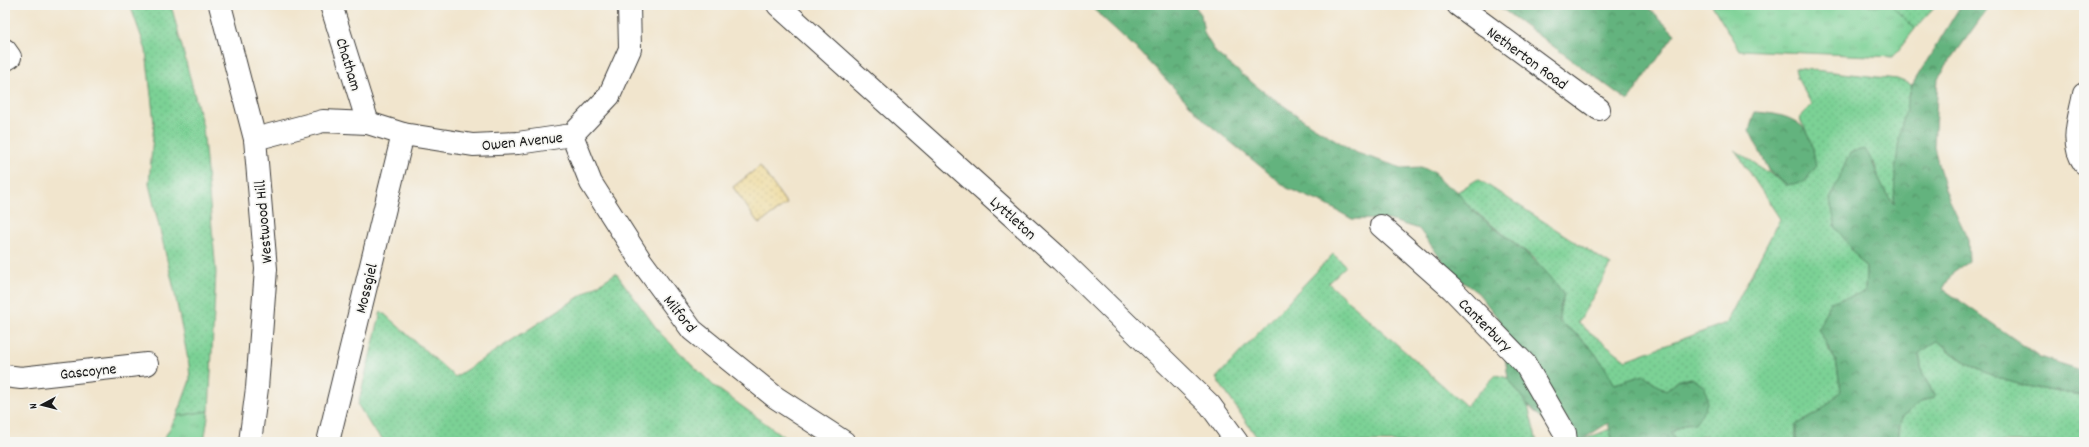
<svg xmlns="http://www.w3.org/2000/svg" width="2089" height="447" font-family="Dekko,sans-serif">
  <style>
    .grass { fill: url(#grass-dots); stroke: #4c7658 }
    .forest { fill: url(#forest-crowns); stroke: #40684d }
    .sand { fill: url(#sand-dots); stroke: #857b5d }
    .park { fill: url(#park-tufts); stroke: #4c7658 }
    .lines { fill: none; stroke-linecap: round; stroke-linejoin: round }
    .minor-casing { stroke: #3c3a37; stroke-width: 24 }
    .minor { stroke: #fff; stroke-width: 22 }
    .labels { text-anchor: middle; stroke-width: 3.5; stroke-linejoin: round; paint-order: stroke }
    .street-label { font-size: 16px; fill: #1c1c1c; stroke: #f6f6f2 }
  </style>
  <defs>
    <pattern id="grass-dots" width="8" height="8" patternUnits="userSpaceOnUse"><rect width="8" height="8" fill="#7bd195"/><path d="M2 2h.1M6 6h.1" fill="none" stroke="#6ab380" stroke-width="1.8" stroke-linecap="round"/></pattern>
    <pattern id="forest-crowns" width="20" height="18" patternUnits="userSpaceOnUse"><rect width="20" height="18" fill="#64b37e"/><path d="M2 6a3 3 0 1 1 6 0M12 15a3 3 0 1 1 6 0" fill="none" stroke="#529166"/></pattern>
    <pattern id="sand-dots" width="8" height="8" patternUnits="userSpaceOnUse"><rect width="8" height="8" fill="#eeda9e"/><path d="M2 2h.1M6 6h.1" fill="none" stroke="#ccba88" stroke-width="1.8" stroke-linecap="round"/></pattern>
    <pattern id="park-tufts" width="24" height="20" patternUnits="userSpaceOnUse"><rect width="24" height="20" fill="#7bd195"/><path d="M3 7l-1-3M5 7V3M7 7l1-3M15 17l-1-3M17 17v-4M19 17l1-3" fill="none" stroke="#6ab380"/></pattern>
  </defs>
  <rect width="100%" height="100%" fill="#f6f6f2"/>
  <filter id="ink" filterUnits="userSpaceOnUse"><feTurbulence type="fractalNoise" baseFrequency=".025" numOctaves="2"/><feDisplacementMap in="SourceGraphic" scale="8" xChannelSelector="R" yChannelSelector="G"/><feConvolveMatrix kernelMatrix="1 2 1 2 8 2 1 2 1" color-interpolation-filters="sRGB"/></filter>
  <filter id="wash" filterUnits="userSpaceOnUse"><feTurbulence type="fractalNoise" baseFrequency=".012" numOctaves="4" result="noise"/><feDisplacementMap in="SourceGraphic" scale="16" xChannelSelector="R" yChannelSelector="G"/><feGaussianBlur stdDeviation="0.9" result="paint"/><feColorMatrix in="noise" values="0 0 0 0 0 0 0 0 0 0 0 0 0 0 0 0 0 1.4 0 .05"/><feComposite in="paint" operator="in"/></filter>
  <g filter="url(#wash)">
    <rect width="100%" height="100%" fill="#f1e5cd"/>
    <!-- grass -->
    <g class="grass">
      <polygon points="130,5 171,5 203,127 216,272 209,411 177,416 190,380 189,365 174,289 149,184 154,123 146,50"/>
      <polygon points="1891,5 1937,5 1915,29"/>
      <path d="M1795,68L1897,79L1912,85C1902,125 1895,163 1894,204L1881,186L1874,162L1851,249L1866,268L1865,292L1827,347L1836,361L1841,391L1819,412L1796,425V442H1711L1706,436L1698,437L1692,442L1675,440L1671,433L1685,424L1693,423L1679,380L1666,391L1644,375L1614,385C1604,361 1583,335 1560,323V307L1564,295L1534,258L1469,207L1457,192L1478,179L1611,265L1578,323L1626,360L1726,323L1780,219L1735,150L1787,185L1808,134L1799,118L1812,105L1797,78Z"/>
      <polygon points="1333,254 1346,266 1328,283 1466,406 1496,375 1508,378 1528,406 1537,442 1260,442 1216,378"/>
      <polygon points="616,273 660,333 714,386 791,442 386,442 374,431 358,405 381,311 455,377"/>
      <path d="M1938,341C1979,380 2027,388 2081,395L2084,394V442H1898L1901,417L1923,401L1935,396L1922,373L1919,352Z"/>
      <polygon points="1610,429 1613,442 1581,442 1580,441"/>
    </g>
    <!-- forest -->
    <g class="forest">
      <path d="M1089,5H1194L1201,14L1204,33L1216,53L1260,89L1311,125L1357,153L1402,168L1421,167L1435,172C1443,188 1445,182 1457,191C1462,196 1465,203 1470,208C1504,238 1538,255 1564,295L1560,307V323C1582,335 1604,361 1614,384L1644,375L1666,391L1679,380L1692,378L1705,387C1710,406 1706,407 1695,423L1685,424L1671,433L1675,440L1689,442H1613L1608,423L1580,441L1550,425L1528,406L1508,378L1500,321L1478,293L1452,274L1419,229L1389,220L1352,219L1325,204L1287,188L1206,122L1140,52Z"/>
      <polygon points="1497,5 1645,5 1675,34 1628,101"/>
      <path d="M1961,5H1990L1938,78L1934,147L1945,190L1968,239L1969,261L1953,272L1943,289L2040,357L2084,371V394L2081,395C2023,387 1983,381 1938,341L1919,353L1922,373L1935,396L1923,401L1901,417L1898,442H1796V425L1819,412L1841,391L1836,361L1818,329L1830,302L1865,292L1866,268L1836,228L1830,200L1850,152L1865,149C1877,166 1879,188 1894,204L1895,173L1900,132L1912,85Z"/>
      <path d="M1755,112C1773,113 1798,116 1808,134C1813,142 1814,157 1816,167L1804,182L1787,185L1770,172L1749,130Z"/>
    </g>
    <!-- sand -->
    <polygon class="sand" points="760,166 787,204 759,224 733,187"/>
    <!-- park -->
    <g class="park">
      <polygon points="1712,5 1891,5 1915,29 1893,57 1739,50"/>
      <polygon points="209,411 204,442 162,442 177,416"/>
    </g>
  </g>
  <g filter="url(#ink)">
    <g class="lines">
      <!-- minor casing -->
      <g class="minor-casing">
        <g id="minor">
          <polyline points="220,5 255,139 266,269 257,388 250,442"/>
          <polyline points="331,5 368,123"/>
          <polyline points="778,5 1061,260 1210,405 1237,442"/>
          <polyline points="1458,5 1599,109"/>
          <polyline points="5,50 10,57 5,60"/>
          <path d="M2084,94C2080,117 2069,142 2084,163"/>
          <polyline points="572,135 591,183 639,258 692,330 775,397 844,442"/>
          <polyline points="255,139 323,121 368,123 403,134 473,145 518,143 572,135 609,96 630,49 629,5"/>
          <polyline points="1381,226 1452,289 1525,364 1565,433 1566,442"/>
          <polyline points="5,376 21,378 147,364"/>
          <polyline points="328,442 403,134"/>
        </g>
      </g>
      <!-- minor -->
      <use href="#minor" class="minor"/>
    </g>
  </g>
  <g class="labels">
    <!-- street labels -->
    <g class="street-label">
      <text transform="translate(1528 57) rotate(36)" y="6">Netherton Road</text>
      <text transform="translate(350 64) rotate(73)" y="6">Chatham</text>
      <text transform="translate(522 140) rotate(-6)" y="6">Owen Avenue</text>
      <text transform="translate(1014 217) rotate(42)" y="6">Lyttleton</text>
      <text transform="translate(262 222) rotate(-95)" y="6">Westwood Hill</text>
      <text transform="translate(365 288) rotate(-76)" y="6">Mossgiel</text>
      <text transform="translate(681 313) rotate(51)" y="6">Milford</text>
      <text transform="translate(1486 324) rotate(45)" y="6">Canterbury</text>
      <text transform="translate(88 370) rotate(-6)" y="6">Gascoyne</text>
    </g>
  </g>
  <!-- margin -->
  <rect width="2089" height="447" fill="none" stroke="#f6f6f2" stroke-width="20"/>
  <!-- north arrow -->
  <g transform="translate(42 405) rotate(263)" stroke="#f6f6f2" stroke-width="3" paint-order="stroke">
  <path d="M0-3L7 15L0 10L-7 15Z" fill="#1c1c1c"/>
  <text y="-6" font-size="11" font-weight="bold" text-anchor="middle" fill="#1c1c1c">N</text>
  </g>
</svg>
